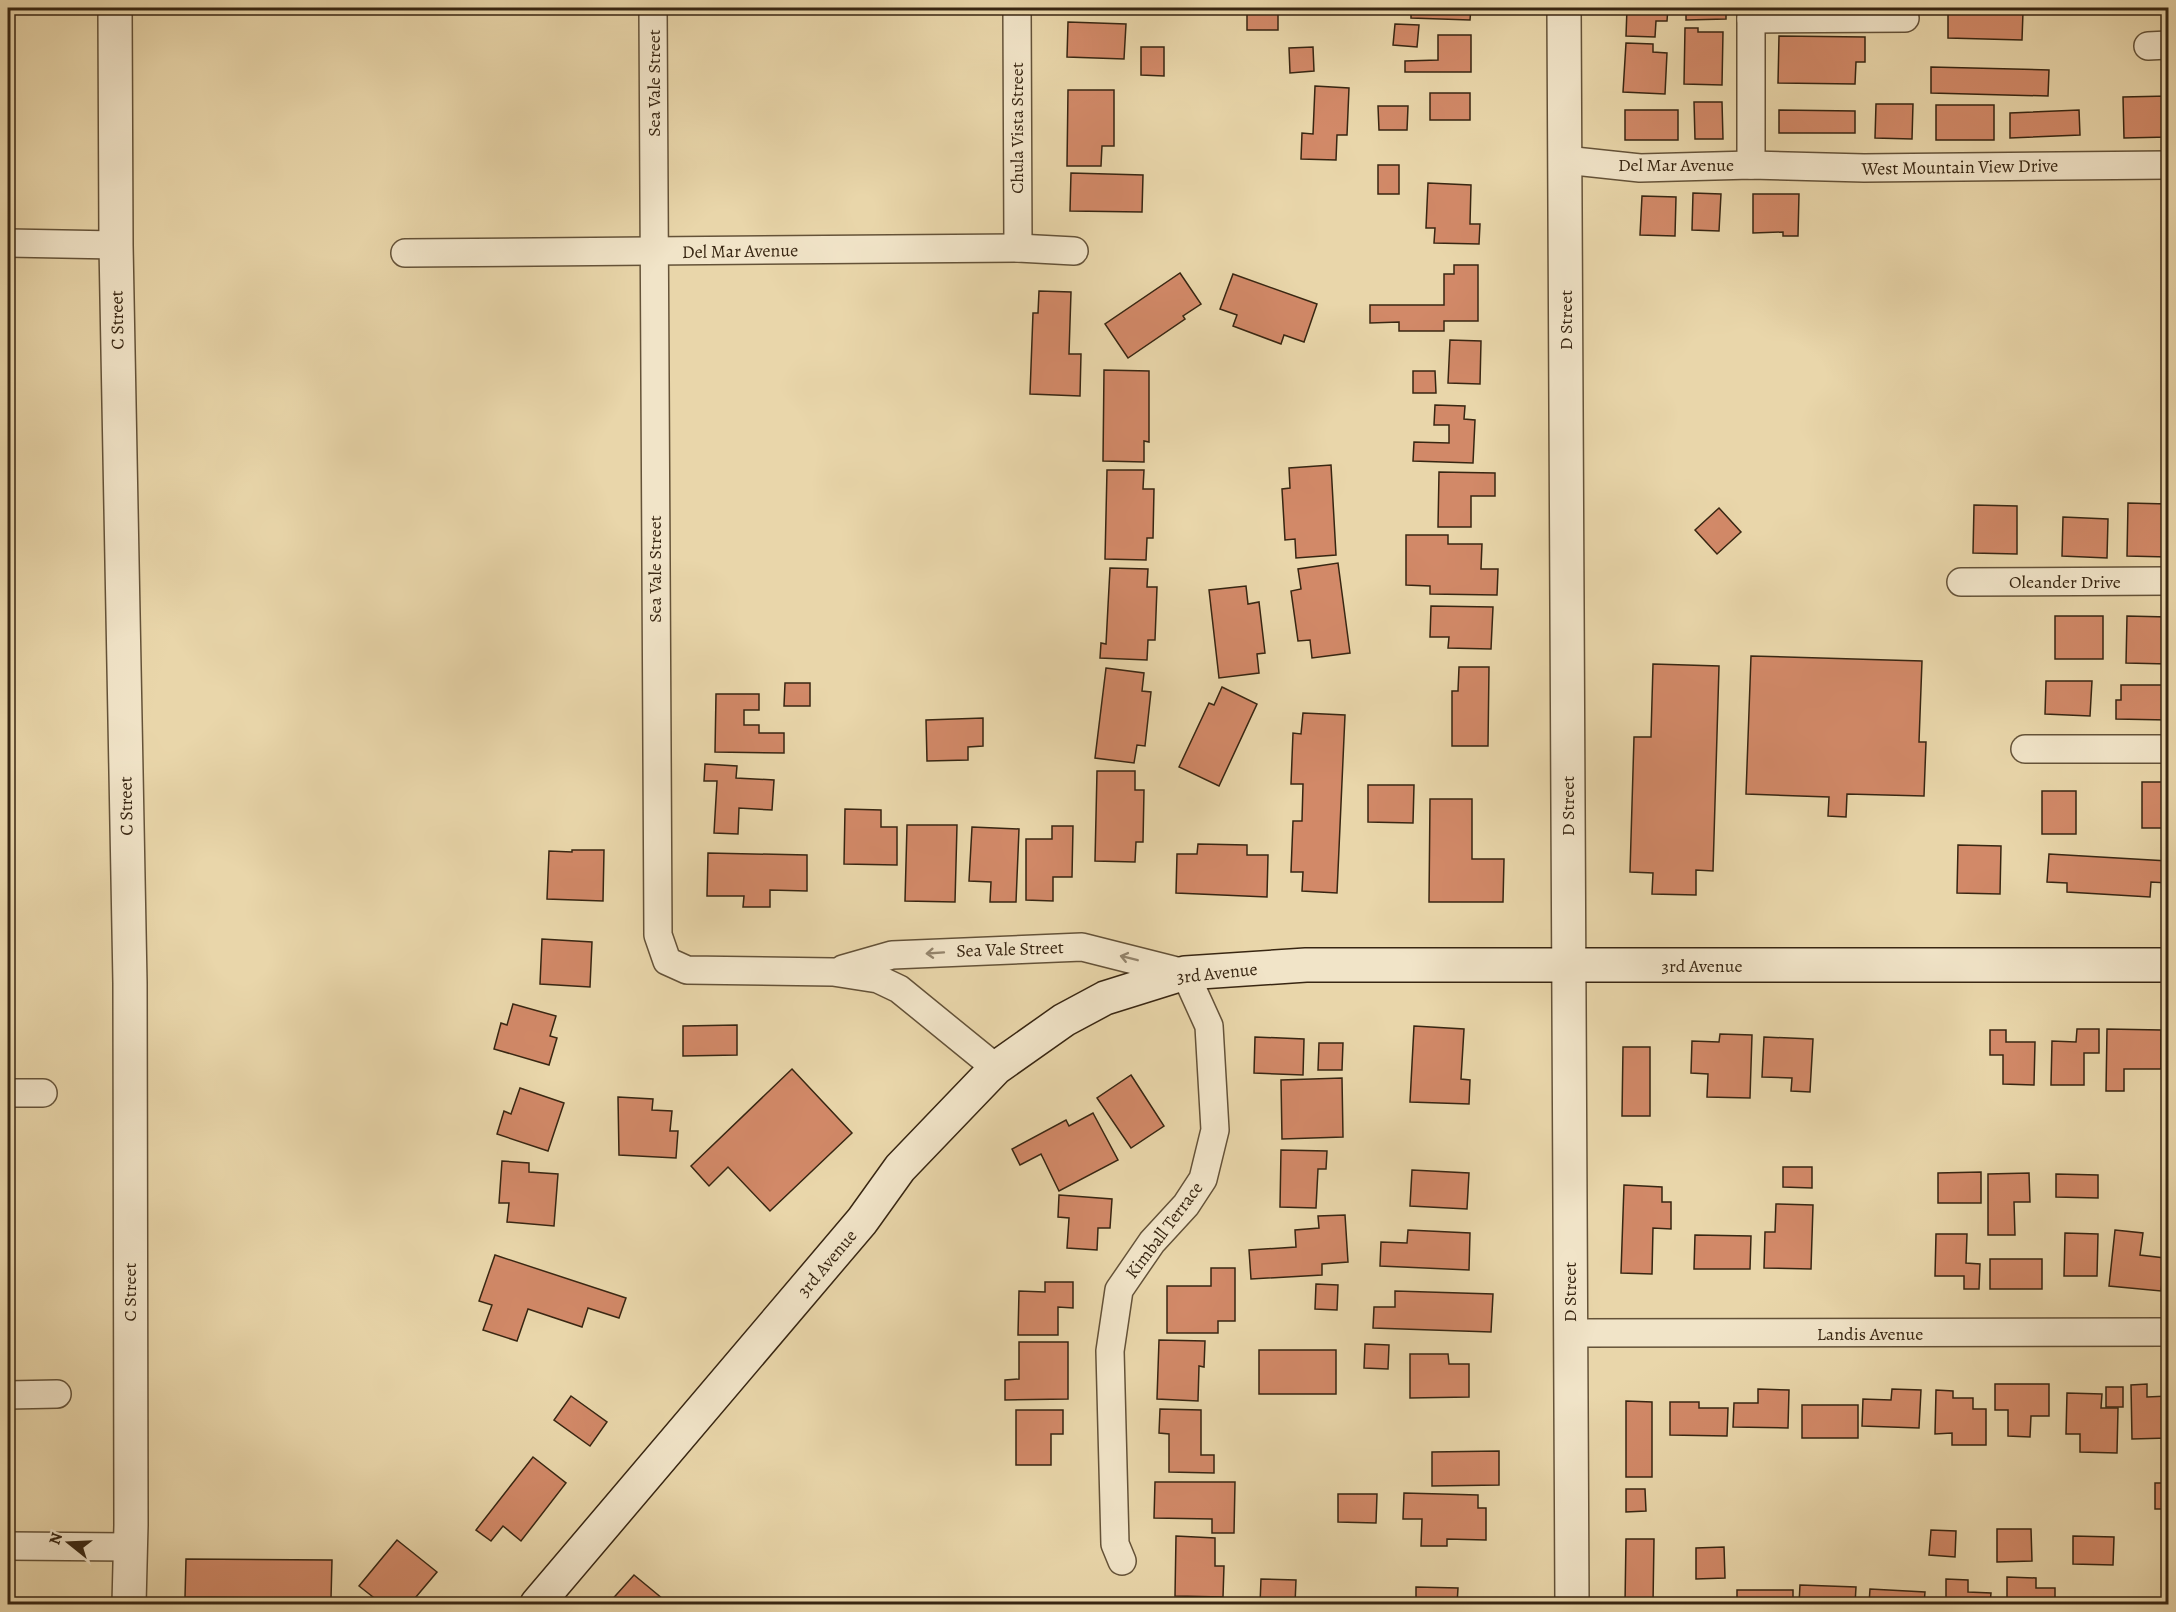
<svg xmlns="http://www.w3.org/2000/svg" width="2176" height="1612" font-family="Alegreya,serif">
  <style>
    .building { fill: #d28968; stroke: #382612; stroke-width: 1.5 }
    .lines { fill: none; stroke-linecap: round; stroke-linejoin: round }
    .minor-casing { stroke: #645238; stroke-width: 30 }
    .tertiary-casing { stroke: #645238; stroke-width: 36 }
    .secondary-casing { stroke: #382612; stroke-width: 36 }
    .minor { stroke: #f1e4c8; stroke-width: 27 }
    .tertiary { stroke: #f1e4c8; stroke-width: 33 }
    .secondary { stroke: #f1e4c8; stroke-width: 33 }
    .oneway { stroke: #94856d }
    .labels { text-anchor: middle; stroke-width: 5; stroke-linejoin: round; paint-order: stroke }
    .street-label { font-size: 18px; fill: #382612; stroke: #f1e4c8 }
  </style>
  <rect width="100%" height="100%" fill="#e9d6aa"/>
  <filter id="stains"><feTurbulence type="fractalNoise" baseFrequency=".00333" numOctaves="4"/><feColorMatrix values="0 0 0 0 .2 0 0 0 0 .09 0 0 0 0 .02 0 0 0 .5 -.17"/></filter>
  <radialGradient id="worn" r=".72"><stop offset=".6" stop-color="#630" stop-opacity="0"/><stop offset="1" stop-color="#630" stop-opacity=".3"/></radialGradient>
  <!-- building -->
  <g class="building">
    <rect x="1247" y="8" width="31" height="22"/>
    <polygon points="1411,8 1471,8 1470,20 1411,18"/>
    <polygon points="1627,8 1668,8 1667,21 1656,21 1655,37 1626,36"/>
    <polygon points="1686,8 1726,8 1726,19 1686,20"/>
    <polygon points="1973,8 2005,8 2005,12 2023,12 2022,40 1948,38 1948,12 1973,13"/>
    <polygon points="1068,22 1126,24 1124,59 1067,57"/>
    <polygon points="1395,24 1419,25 1417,47 1393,45"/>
    <polygon points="1685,28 1698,28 1698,32 1723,32 1722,85 1684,84"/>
    <polygon points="1438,35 1471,35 1471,72 1405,72 1405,61 1438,60"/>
    <polygon points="1779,36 1865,37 1865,62 1856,62 1855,84 1778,83"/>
    <polygon points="1626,43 1653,44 1653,52 1667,53 1665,94 1623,92"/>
    <polygon points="1141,47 1164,47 1164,76 1141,75"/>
    <polygon points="1313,47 1314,71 1290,73 1289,48"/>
    <polygon points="1931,67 2049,70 2048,96 1931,93"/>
    <polygon points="1315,86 1349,88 1347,135 1337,135 1336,160 1301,159 1302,133 1313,134"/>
    <polygon points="1068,90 1114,90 1114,146 1102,146 1101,166 1067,166"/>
    <rect x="1430" y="93" width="40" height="27"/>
    <polygon points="2168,96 2168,137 2124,138 2123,97"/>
    <polygon points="1694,102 1722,102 1723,139 1695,139"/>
    <polygon points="1876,104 1913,104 1912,139 1875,138"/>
    <rect x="1936" y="105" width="58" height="35"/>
    <polygon points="1378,106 1408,106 1407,130 1379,130"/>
    <rect x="1625" y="110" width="53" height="30"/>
    <polygon points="1779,110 1855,111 1855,133 1779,133"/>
    <polygon points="2079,110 2080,135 2010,138 2010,113"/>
    <rect x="1378" y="165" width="21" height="29"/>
    <polygon points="1071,173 1143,175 1142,212 1070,211"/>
    <polygon points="1428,183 1471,185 1470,224 1480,224 1479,244 1434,243 1435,228 1426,228"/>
    <polygon points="1693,193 1721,194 1719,231 1692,230"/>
    <polygon points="1753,194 1799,194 1798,236 1783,236 1783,232 1753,233"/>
    <polygon points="1642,196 1676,197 1675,236 1640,235"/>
    <polygon points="1454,265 1478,265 1478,321 1444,321 1444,331 1399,331 1399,322 1370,323 1370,305 1444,305 1444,274 1454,274"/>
    <polygon points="1180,273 1201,304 1183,316 1185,319 1128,358 1105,324"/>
    <polygon points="1233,274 1317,304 1304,342 1284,335 1281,344 1233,326 1237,315 1220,309"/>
    <polygon points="1039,291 1071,292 1069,354 1081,354 1080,396 1030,394 1033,313 1038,313"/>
    <polygon points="1450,340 1481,341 1480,384 1448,383"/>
    <polygon points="1104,370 1149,371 1149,442 1144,441 1144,462 1103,461"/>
    <polygon points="1413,371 1435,371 1436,393 1413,393"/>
    <polygon points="1435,405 1465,406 1464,419 1475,420 1473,463 1413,461 1414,442 1449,443 1449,425 1434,425"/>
    <polygon points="1331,465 1336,555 1296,558 1295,539 1285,540 1282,489 1290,488 1289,468"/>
    <polygon points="1107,470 1144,470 1143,489 1154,489 1153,538 1147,538 1146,560 1105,559"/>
    <polygon points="1439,472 1495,473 1495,496 1471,496 1471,527 1438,527"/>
    <polygon points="2128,503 2168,504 2168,557 2127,556"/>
    <polygon points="1974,505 2017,506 2017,554 1973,553"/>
    <polygon points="1719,508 1741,532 1717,554 1695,530"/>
    <polygon points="2063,517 2108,519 2107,558 2062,556"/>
    <polygon points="1406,535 1448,535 1448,544 1482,544 1481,569 1498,569 1497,595 1430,594 1430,586 1406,585"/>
    <polygon points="1338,563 1350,653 1312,658 1310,640 1298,641 1291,591 1301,589 1298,569"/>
    <polygon points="1110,568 1148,569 1147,587 1157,587 1155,640 1148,640 1147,660 1100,658 1101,643 1106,644"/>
    <polygon points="1246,586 1248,604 1259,602 1265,653 1257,654 1259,673 1219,678 1209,590"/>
    <polygon points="1431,606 1493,607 1491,649 1448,648 1449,637 1430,637"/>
    <rect x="2055" y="616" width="48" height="43"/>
    <polygon points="2127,616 2168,617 2168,664 2126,663"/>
    <polygon points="1751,656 1922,661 1919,742 1926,742 1924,796 1847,794 1846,817 1828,816 1829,797 1746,794"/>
    <polygon points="1653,664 1719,666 1713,871 1696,870 1696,895 1652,894 1653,873 1630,872 1634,737 1651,737"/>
    <polygon points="1459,667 1489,667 1488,746 1452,746 1452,691 1458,691"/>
    <polygon points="1106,668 1144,673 1142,691 1151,692 1145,746 1137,745 1134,763 1095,758"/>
    <polygon points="2046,681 2092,681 2090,716 2045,714"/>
    <polygon points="785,683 810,683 810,706 784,706"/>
    <polygon points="2121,685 2168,685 2168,720 2116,719 2116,700 2121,700"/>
    <polygon points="1222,687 1257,704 1219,786 1179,767 1209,703 1214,705"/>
    <polygon points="716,694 759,694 759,710 744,710 744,725 759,725 759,733 784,733 784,753 715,752"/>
    <polygon points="1303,713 1345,715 1337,893 1302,891 1303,872 1291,872 1293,821 1302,821 1303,784 1291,784 1293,733 1301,734"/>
    <polygon points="983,718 983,746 968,747 968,760 927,761 926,720"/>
    <polygon points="705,764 737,766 736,778 774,780 772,810 739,808 738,834 714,833 717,781 704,781"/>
    <polygon points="1097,771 1135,771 1135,790 1144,790 1143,842 1136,842 1135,862 1095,861"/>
    <rect x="2142" y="782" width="26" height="46"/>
    <polygon points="1368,785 1414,785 1413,823 1368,822"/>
    <rect x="2042" y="791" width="34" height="43"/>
    <polygon points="1430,799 1472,799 1472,859 1504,859 1503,902 1429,902"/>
    <polygon points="845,809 881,810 881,827 897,827 897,865 844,864"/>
    <polygon points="907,825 957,825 955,902 905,901"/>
    <polygon points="1052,826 1073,826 1072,877 1053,877 1053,901 1026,900 1026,839 1052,839"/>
    <polygon points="972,827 1019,829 1016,902 990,902 991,882 969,881"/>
    <polygon points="1198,844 1247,845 1247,855 1268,855 1267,897 1176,893 1177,854 1197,854"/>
    <polygon points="1958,845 2001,846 2000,894 1957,893"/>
    <polygon points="572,850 604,850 603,901 547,899 549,851 572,852"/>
    <polygon points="708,853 807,855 807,891 770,890 770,907 743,907 744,896 707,896"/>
    <polygon points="2049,854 2168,861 2168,883 2151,882 2150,897 2067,892 2067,883 2047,882"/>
    <polygon points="542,939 592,942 590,987 540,984"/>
    <polygon points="513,1004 556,1016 550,1036 557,1038 549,1065 494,1049 501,1023 507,1025"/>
    <polygon points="737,1025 737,1055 683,1056 683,1026"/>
    <polygon points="1414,1026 1464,1029 1461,1079 1470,1080 1469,1104 1410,1102"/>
    <polygon points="2077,1029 2099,1029 2099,1053 2084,1053 2084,1085 2051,1085 2052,1041 2076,1042"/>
    <polygon points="2107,1029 2161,1030 2161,1069 2124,1069 2124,1091 2106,1091"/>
    <polygon points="1990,1030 2006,1030 2006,1042 2035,1042 2034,1085 2003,1084 2003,1055 1990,1055"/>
    <polygon points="1720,1034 1752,1035 1750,1098 1707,1097 1708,1074 1691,1073 1692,1041 1719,1042"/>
    <polygon points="1255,1037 1304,1039 1303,1075 1254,1073"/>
    <polygon points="1764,1037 1813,1039 1810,1092 1791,1091 1792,1078 1762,1077"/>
    <polygon points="1319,1043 1343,1043 1342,1070 1318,1070"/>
    <polygon points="1623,1047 1650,1047 1650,1116 1622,1116"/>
    <polygon points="792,1069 852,1133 770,1211 728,1167 709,1186 691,1166"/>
    <polygon points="1131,1075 1164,1126 1131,1148 1097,1098"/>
    <polygon points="1342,1078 1343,1137 1282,1139 1281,1080"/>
    <polygon points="520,1088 564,1103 548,1151 497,1134 504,1111 511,1114"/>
    <polygon points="618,1097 653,1099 652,1110 672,1111 670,1131 678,1131 676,1158 619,1155"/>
    <polygon points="1093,1113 1118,1160 1059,1191 1041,1154 1020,1165 1012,1149 1066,1120 1069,1126"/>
    <polygon points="1281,1150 1327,1151 1326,1169 1318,1169 1316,1208 1280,1207"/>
    <polygon points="502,1161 529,1163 529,1172 558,1174 554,1226 507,1222 509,1203 499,1203"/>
    <polygon points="1783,1167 1812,1167 1812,1188 1783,1187"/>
    <polygon points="1412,1170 1469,1173 1467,1209 1410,1206"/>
    <polygon points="1981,1172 1981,1203 1938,1203 1938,1173"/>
    <polygon points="2029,1173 2030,1202 2014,1202 2015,1235 1988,1235 1988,1174"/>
    <polygon points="2056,1174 2098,1175 2098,1198 2056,1197"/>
    <polygon points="1624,1185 1662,1187 1662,1202 1671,1202 1671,1229 1653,1228 1652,1274 1621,1273"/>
    <polygon points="1059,1195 1112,1199 1110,1228 1098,1228 1097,1250 1067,1248 1069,1218 1058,1217"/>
    <polygon points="1776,1204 1813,1205 1811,1269 1764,1268 1765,1232 1775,1232"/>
    <polygon points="1345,1215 1348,1262 1322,1264 1322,1275 1251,1279 1249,1250 1296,1247 1295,1230 1319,1228 1318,1216"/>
    <polygon points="1408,1230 1470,1233 1469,1270 1380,1266 1381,1242 1407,1243"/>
    <polygon points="2115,1230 2143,1233 2140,1255 2165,1258 2161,1291 2109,1286"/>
    <polygon points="2065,1233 2098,1234 2097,1276 2064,1276"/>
    <polygon points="1936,1234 1967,1234 1966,1263 1980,1264 1979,1289 1964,1289 1964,1276 1935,1276"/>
    <polygon points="1695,1235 1751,1236 1750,1269 1694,1269"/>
    <polygon points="495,1255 626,1298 619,1318 588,1308 582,1327 528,1309 517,1341 483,1330 492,1305 479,1301"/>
    <rect x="1990" y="1259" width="52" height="30"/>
    <polygon points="1211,1268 1235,1268 1235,1321 1218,1321 1218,1333 1167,1333 1167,1286 1211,1286"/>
    <polygon points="1045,1282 1073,1282 1073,1308 1058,1307 1058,1335 1018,1335 1019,1291 1045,1292"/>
    <polygon points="1316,1284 1338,1285 1337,1310 1315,1309"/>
    <polygon points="1395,1291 1493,1294 1491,1332 1373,1328 1374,1307 1395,1307"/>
    <polygon points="1159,1340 1205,1341 1204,1367 1199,1366 1198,1401 1157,1399"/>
    <polygon points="1019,1342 1068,1342 1068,1399 1005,1400 1005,1380 1019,1379"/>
    <polygon points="1365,1344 1389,1345 1388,1369 1364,1368"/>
    <rect x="1259" y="1350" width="77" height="44"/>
    <polygon points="1410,1354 1448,1354 1449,1364 1469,1364 1469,1397 1410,1398"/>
    <polygon points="1995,1384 2049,1384 2049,1416 2031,1416 2030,1437 2008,1436 2008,1410 1995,1410"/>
    <polygon points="2147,1384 2147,1397 2168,1396 2168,1438 2132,1439 2131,1385"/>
    <rect x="2106" y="1387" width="17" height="20"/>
    <polygon points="1758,1389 1789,1390 1788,1428 1733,1427 1734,1403 1758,1403"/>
    <polygon points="1892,1389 1921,1390 1919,1428 1862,1426 1863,1399 1891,1400"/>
    <polygon points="1936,1390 1953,1391 1953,1398 1973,1398 1973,1409 1986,1409 1986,1445 1952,1445 1952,1433 1935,1434"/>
    <polygon points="2067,1393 2102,1394 2101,1408 2118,1408 2117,1453 2080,1452 2080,1434 2066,1434"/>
    <polygon points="571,1396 607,1422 590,1446 554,1420"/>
    <polygon points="1626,1401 1652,1402 1652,1477 1626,1477"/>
    <polygon points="1670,1402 1699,1402 1699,1408 1728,1408 1727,1436 1670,1435"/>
    <rect x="1802" y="1405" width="56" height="33"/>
    <polygon points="1160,1409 1201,1410 1201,1455 1214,1455 1214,1473 1169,1472 1169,1434 1159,1433"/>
    <polygon points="1016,1410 1063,1410 1063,1434 1051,1434 1051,1465 1016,1465"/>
    <polygon points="1499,1451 1499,1485 1432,1486 1432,1452"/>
    <polygon points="533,1457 566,1483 521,1541 503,1526 491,1541 476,1530"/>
    <polygon points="1155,1482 1235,1482 1234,1533 1212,1533 1212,1519 1154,1518"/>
    <rect x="2155" y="1483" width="13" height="26"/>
    <polygon points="1626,1489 1645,1489 1646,1511 1626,1512"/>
    <polygon points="1404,1493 1478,1495 1478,1508 1486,1508 1486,1540 1447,1539 1447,1546 1421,1546 1422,1519 1403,1519"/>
    <polygon points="1338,1494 1377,1494 1376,1523 1338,1522"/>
    <polygon points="1997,1529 2031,1529 2032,1561 1997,1562"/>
    <polygon points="1931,1530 1956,1531 1955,1557 1929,1555"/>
    <polygon points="1176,1536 1215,1538 1215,1566 1224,1566 1223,1597 1175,1596"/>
    <polygon points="2073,1536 2114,1537 2113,1565 2073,1564"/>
    <polygon points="1626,1539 1654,1539 1653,1604 1625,1604"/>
    <polygon points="397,1540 437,1572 410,1604 382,1604 359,1586"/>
    <polygon points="1724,1547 1725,1578 1696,1579 1696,1548"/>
    <polygon points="186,1559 332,1560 331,1599 318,1599 317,1604 291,1604 291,1598 185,1597"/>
    <polygon points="634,1575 669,1604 608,1604"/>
    <polygon points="2007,1577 2036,1578 2036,1588 2055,1588 2055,1604 2007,1604"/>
    <polygon points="1261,1579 1296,1580 1295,1604 1260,1604"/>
    <polygon points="1946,1579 1968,1580 1968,1592 1991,1593 1990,1604 1946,1604"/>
    <polygon points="1800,1585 1856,1587 1855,1604 1799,1604"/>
    <polygon points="1416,1587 1458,1588 1457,1604 1416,1604"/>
    <polygon points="1870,1589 1925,1592 1924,1604 1869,1604"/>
    <rect x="1737" y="1590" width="56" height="14"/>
    <rect x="1685" y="1601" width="39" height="3"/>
  </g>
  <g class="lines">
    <!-- minor casing -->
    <g class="minor-casing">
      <g id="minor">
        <polyline points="653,8 658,935 667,961 687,970 833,972 878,979 899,989 996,1068"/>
        <polyline points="1017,8 1018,248"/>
        <polyline points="1751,8 1751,165"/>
        <polyline points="1751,19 1905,18"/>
        <polyline points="2148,46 2168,45"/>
        <polyline points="1565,160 1640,168 1751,165 1864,168 2168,165"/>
        <polyline points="8,243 116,245"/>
        <polyline points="405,253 1018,248 1074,251"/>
        <polyline points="1961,582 2168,581"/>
        <polyline points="2025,749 2168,749"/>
        <polyline points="843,969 892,955 1082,947 1185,973 1209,1026 1215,1130 1203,1179 1186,1205 1152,1242 1119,1290 1110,1351 1115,1544 1122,1561"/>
        <polyline points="8,1093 43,1093"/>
        <polyline points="1571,1333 2168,1332"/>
        <polyline points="8,1395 57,1394"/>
        <polyline points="8,1546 128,1547"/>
      </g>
    </g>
    <!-- tertiary casing -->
    <g class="tertiary-casing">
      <g id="tertiary">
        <polyline points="115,8 116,245 130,983 131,1525 129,1604"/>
        <polyline points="1564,8 1572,1604"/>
      </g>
    </g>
    <!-- secondary casing -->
    <g class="secondary-casing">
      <polyline id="secondary" points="537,1604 862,1221 900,1168 996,1068 1064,1020 1105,998 1185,973 1306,965 2168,965"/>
    </g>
    <!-- minor -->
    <use href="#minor" class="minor"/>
    <!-- tertiary -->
    <use href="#tertiary" class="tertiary"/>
    <!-- secondary -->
    <use href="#secondary" class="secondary"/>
  </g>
  <!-- one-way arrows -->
  <defs><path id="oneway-shaft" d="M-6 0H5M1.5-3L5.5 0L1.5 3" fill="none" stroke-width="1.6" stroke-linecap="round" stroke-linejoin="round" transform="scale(1.5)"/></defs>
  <g class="oneway">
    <use href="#oneway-shaft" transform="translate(935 953) rotate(176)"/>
    <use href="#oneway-shaft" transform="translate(1129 958) rotate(-166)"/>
  </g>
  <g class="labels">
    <!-- street labels -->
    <g class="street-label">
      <text transform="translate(654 83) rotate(-90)" y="6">Sea Vale Street</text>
      <text transform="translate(1017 128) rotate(-90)" y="6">Chula Vista Street</text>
      <text x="1676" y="171">Del Mar Avenue</text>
      <text transform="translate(1960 167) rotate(-1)" y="6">West Mountain View Drive</text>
      <text transform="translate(740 251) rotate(-1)" y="6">Del Mar Avenue</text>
      <text transform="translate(117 320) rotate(-91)" y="6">C Street</text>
      <text transform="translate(1566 320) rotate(-90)" y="6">D Street</text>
      <text transform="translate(655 569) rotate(-90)" y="6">Sea Vale Street</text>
      <text x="2065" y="588">Oleander Drive</text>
      <text transform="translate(126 806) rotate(-91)" y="6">C Street</text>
      <text transform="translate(1568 806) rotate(-90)" y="6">D Street</text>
      <text transform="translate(1010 949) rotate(-2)" y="6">Sea Vale Street</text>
      <text x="1702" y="972">3rd Avenue</text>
      <text transform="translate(1217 973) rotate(-6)" y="6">3rd Avenue</text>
      <text transform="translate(1164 1230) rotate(-53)" y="6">Kimball Terrace</text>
      <text transform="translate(827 1263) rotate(-50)" y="6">3rd Avenue</text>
      <text transform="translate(130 1292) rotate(-90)" y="6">C Street</text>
      <text transform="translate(1570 1292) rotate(-90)" y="6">D Street</text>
      <text x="1870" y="1340">Landis Avenue</text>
    </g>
  </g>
  <!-- margin -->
  <rect width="2176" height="1612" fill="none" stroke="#e9d6aa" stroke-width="30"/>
  <rect x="9" y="9" width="2158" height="1594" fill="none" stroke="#382612" stroke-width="3"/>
  <rect x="15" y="15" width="2146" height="1582" fill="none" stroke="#382612" stroke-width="1.5"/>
  <!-- north arrow -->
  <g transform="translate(69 1543) rotate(288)" stroke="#f1e4c8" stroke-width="4.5" paint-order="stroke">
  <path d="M0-4.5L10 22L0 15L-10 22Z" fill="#382612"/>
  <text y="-9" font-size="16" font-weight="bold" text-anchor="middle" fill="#382612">N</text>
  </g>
  <rect width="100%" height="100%" filter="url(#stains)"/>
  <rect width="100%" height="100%" fill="url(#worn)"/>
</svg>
